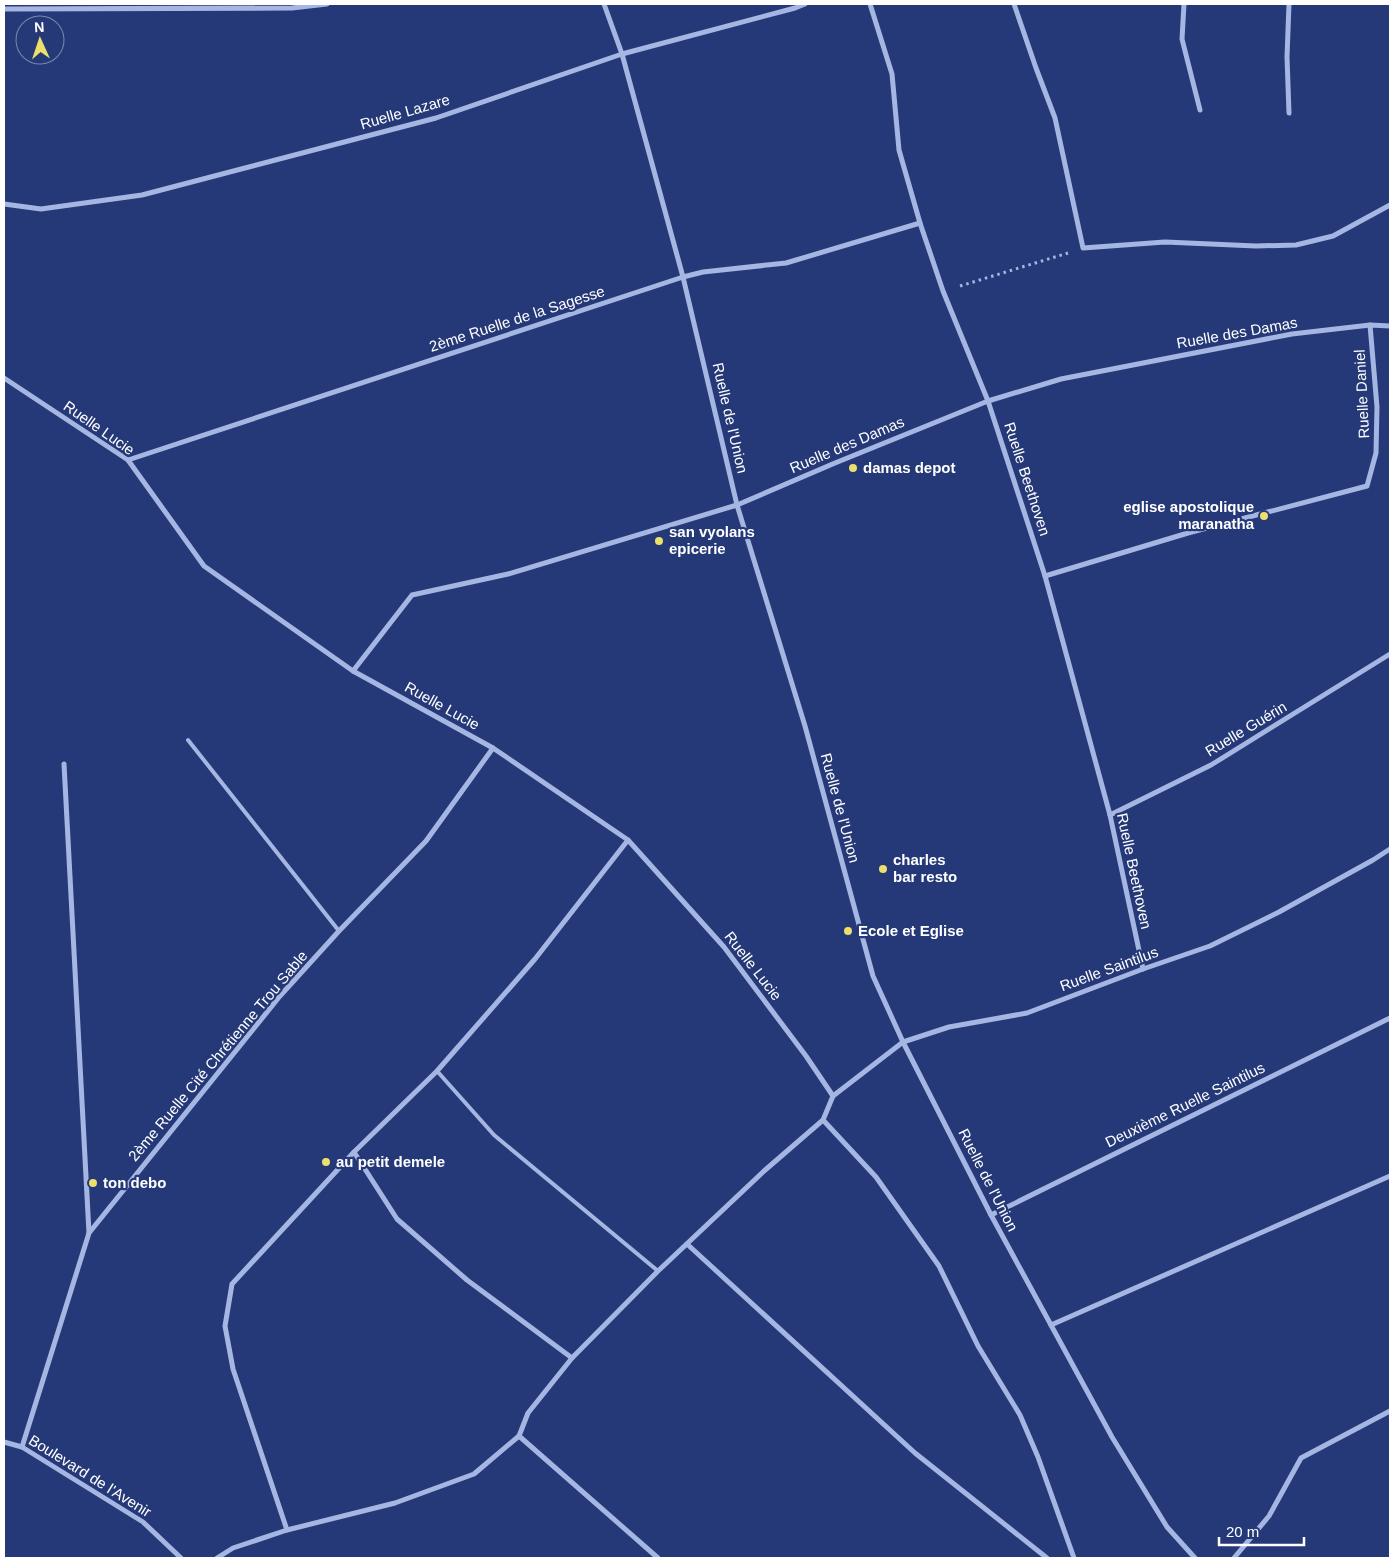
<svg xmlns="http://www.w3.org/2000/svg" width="1394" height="1562" font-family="Helvetica,sans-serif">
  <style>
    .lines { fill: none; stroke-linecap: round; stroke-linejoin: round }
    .path { stroke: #a6b6e3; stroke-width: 3; stroke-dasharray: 2.5 4; stroke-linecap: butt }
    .lane { stroke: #a6b6e3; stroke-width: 4 }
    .street { stroke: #a6b6e3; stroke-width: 5 }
    .poi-dot { fill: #eddf6b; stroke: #253978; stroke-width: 2 }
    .labels { text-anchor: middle; stroke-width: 4.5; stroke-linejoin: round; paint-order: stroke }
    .street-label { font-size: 15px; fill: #fff; stroke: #253978 }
    .poi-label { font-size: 15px; font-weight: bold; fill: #fff; stroke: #253978; text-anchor: start }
  </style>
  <rect width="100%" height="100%" fill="#253978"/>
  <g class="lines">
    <!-- path -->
    <polyline class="path" points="960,286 1068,253"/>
    <!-- lane -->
    <g class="lane">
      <polyline points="188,740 339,931"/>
      <polyline points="437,1071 494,1135 658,1271"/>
    </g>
    <!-- street -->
    <g class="street">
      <polyline points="604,4 622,54 683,277 737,505 805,726 873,976 903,1042 991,1215 1112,1437 1167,1527 1195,1558"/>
      <polyline points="870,4 892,74 899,150 920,223 943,291 988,401 1045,576 1110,815 1143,969"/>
      <polyline points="1014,4 1036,68 1055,118 1083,248 1165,242 1256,246 1296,245 1333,236 1390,205"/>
      <polyline points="1184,4 1182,39 1200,110"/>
      <polyline points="1289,4 1287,57 1289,113"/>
      <polyline points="4,9 292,8 327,4"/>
      <polyline points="4,204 41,209 142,195 436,118 622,54 795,8 805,4"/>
      <polyline points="4,378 128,460 204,566 353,671 493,748 628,840 724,947 806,1056 833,1096"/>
      <polyline points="128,460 683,277 703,272 786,263 920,223"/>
      <polyline points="1045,576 1188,533 1367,486 1376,453 1377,407 1370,325"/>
      <polyline points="353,671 412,595 508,574 737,505 835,463 988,401 1061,379 1292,334 1370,325 1390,326"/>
      <polyline points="64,764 89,1233"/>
      <polyline points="1110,815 1211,765 1390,654"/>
      <polyline points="823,1120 876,1177 939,1266 978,1346 1020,1415 1038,1457 1074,1558"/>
      <polyline points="354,1152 397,1219 467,1280 572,1358"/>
      <polyline points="991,1215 1390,1018"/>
      <polyline points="687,1244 915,1453 1047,1558"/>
      <polyline points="1051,1325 1390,1176"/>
      <polyline points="519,1436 658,1558"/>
      <polyline points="4,1442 22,1447 143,1522 181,1558"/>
      <polyline points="22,1447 89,1233 280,996 339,931 426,841 493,748"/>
      <polyline points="287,1530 233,1369 225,1326 232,1284 354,1152 437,1071 535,959 628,840"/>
      <polyline points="217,1558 233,1548 287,1530 395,1503 474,1474 519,1436 528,1413 572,1358 658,1271 764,1171 823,1120 833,1096 903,1042 949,1027 1027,1013 1143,969 1210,946 1279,912 1373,860 1390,849"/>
      <polyline points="1234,1558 1269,1516 1301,1458 1390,1411"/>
    </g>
  </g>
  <!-- markers -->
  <g class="poi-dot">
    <circle cx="853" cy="468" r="5"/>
    <circle cx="1264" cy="516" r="5"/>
    <circle cx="659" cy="541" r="5"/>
    <circle cx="883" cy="869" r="5"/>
    <circle cx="848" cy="931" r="5"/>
    <circle cx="326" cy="1162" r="5"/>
    <circle cx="93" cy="1183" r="5"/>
  </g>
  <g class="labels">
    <!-- street labels -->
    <g class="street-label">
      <text transform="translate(405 112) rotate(-16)" y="5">Ruelle Lazare</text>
      <text transform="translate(517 319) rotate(-18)" y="5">2ème Ruelle de la Sagesse</text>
      <text transform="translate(1237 333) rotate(-10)" y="5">Ruelle des Damas</text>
      <text transform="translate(1362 394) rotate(-93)" y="5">Ruelle Daniel</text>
      <text transform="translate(730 418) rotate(77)" y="5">Ruelle de l'Union</text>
      <text transform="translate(99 428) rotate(35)" y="5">Ruelle Lucie</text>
      <text transform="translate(847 445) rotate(-23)" y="5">Ruelle des Damas</text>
      <text transform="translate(1027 479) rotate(72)" y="5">Ruelle Beethoven</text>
      <text transform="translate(442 706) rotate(29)" y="5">Ruelle Lucie</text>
      <text transform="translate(1246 729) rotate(-31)" y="5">Ruelle Guérin</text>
      <text transform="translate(840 808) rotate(75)" y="5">Ruelle de l'Union</text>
      <text transform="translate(1134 871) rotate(78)" y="5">Ruelle Beethoven</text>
      <text transform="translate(753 966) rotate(52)" y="5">Ruelle Lucie</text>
      <text transform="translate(1109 969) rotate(-20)" y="5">Ruelle Saintilus</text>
      <text transform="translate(218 1056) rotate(-50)" y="5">2ème Ruelle Cité Chrétienne Trou Sable</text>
      <text transform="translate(1185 1105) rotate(-26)" y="5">Deuxième Ruelle Saintilus</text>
      <text transform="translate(988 1180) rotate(63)" y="5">Ruelle de l'Union</text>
      <text transform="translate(90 1476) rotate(32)" y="5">Boulevard de l'Avenir</text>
    </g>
    <!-- poi labels -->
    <g class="poi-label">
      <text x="863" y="473">damas depot</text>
      <text x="1254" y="512" text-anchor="end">eglise apostolique<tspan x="1254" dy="17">maranatha</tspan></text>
      <text x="669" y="537">san vyolans<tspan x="669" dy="17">epicerie</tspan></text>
      <text x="893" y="865">charles<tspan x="893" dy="17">bar resto</tspan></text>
      <text x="858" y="936">Ecole et Eglise</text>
      <text x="336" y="1167">au petit demele</text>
      <text x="103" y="1188">ton debo</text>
    </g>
  </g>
  <!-- border -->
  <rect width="1394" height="1562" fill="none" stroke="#ffffff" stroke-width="10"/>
  <!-- north arrow -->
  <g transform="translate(40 40) rotate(357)"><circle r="24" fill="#253978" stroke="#7c88ae"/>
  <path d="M0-4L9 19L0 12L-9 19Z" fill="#eddf6b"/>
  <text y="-8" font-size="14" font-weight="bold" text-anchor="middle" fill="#ffffff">N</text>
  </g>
  <!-- scale -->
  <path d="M1219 1537v8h85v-8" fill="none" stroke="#ffffff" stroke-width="2.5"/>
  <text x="1226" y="1537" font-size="15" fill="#ffffff" stroke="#253978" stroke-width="4" paint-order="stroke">20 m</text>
</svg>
